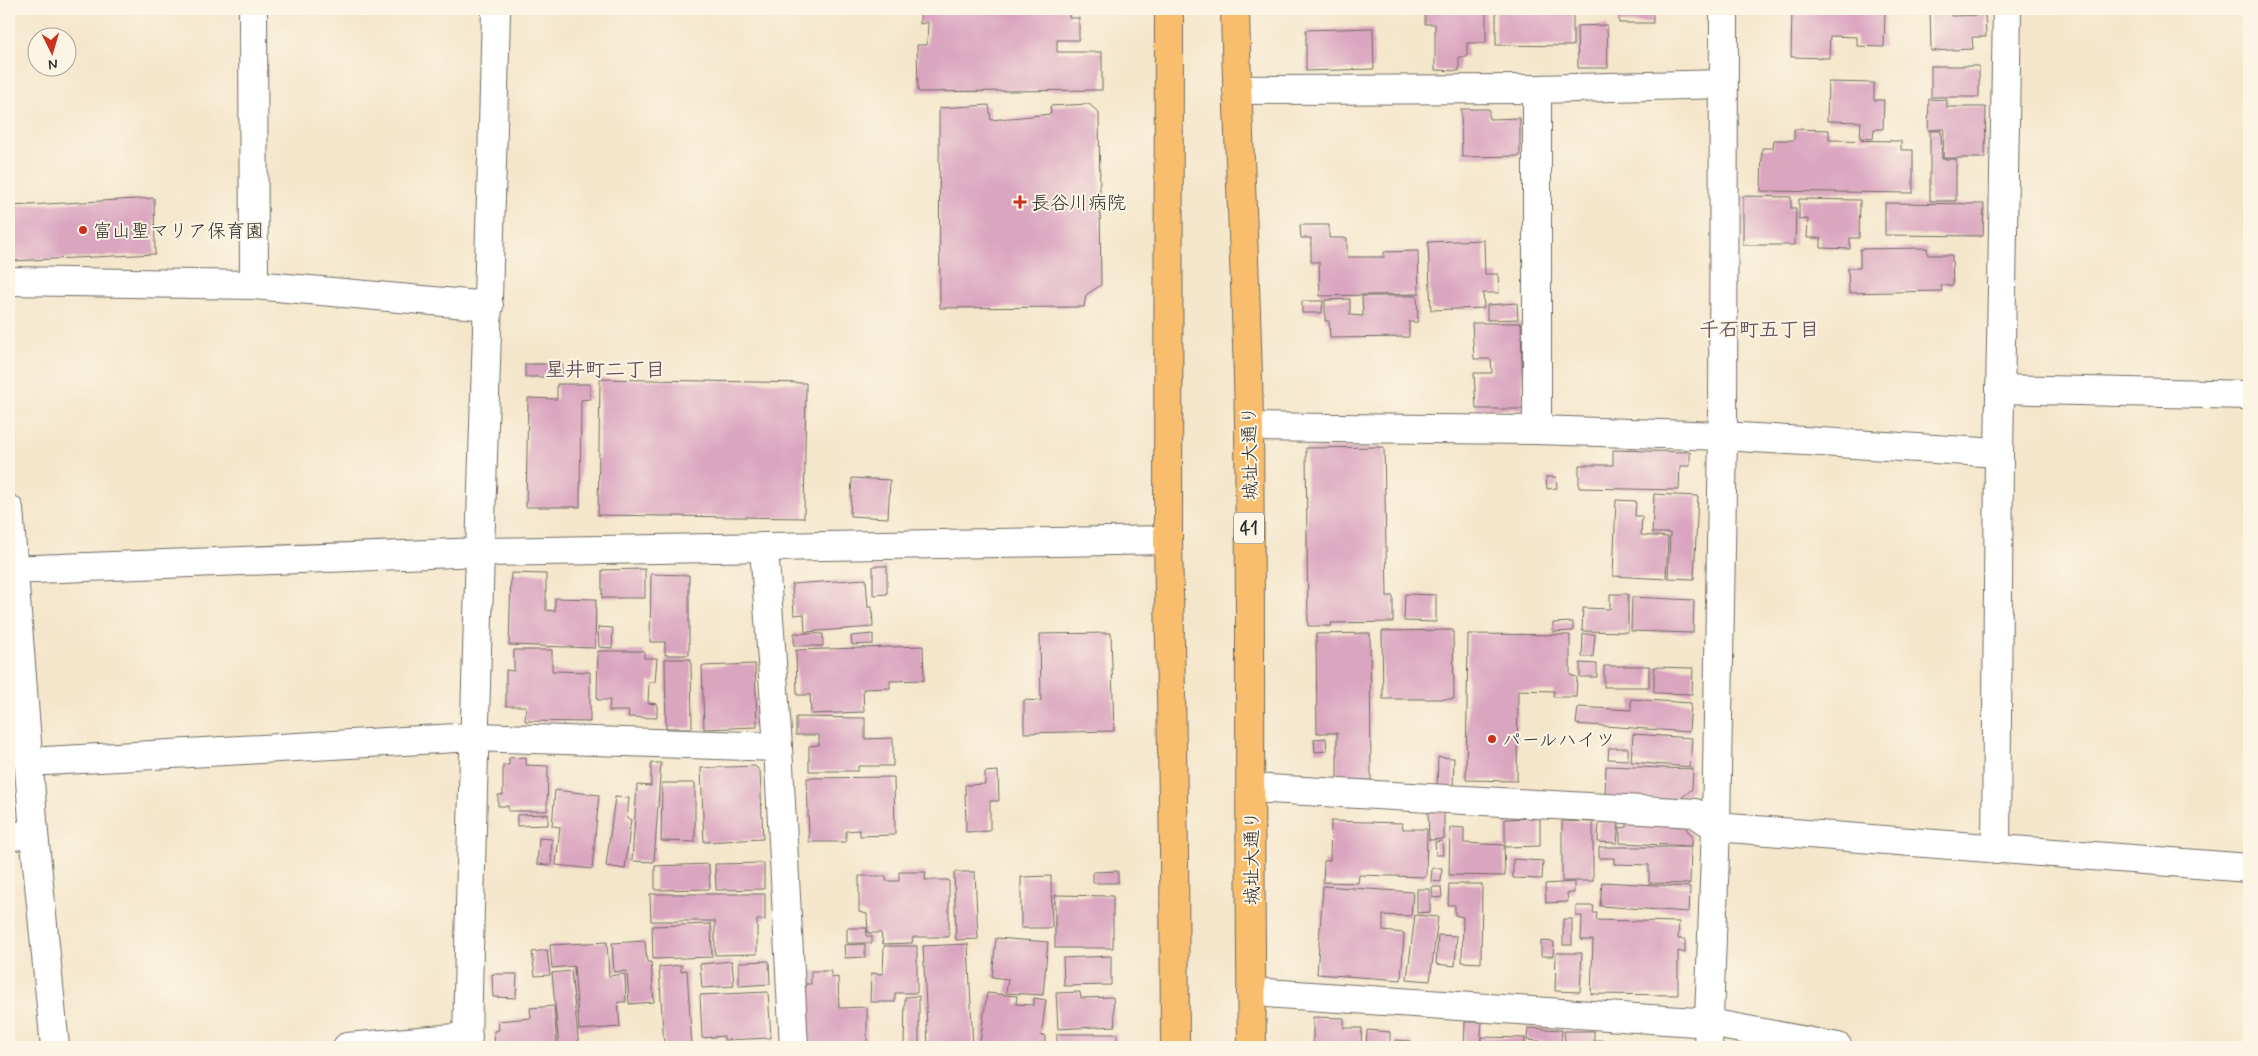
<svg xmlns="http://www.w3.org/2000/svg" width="2258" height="1056" font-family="Mynerve,'Klee One',sans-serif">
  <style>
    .building { fill: #daa5bf }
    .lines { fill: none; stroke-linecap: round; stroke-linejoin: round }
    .street-casing { stroke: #716c63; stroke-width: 30 }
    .highway-casing { stroke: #716c63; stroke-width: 30 }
    .street { stroke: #fff; stroke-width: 28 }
    .highway { stroke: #f9be6d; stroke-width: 28 }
    .poi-dot { fill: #c8321e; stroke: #fcf5e5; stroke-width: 2 }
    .labels { text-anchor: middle; stroke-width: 4; stroke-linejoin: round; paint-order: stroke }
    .shield { fill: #fcf5e5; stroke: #6a6863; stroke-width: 1 }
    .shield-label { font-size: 18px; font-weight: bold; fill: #2b2b2b }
    .poi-label { font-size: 19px; fill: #2b2b2b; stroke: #fcf5e5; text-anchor: start }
    .street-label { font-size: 19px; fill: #2b2b2b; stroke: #fcf5e5 }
    .neighbourhood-label { font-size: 20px; font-weight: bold; fill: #68565f; stroke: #fcf5e5 }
  </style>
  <rect width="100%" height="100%" fill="#fcf5e5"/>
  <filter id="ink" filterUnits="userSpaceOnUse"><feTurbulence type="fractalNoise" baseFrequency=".02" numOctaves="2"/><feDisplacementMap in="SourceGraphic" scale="10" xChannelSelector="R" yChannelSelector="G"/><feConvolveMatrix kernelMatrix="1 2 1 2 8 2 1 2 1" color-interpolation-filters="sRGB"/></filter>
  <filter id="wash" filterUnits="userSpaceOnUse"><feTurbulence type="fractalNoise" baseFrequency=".0096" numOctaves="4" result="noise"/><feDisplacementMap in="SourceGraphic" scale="20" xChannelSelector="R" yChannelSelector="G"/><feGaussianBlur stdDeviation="1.12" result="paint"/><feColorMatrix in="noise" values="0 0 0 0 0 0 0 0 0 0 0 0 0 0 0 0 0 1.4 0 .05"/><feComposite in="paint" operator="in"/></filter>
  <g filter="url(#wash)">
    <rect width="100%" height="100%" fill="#f4e6cb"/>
    <g id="blocks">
      <!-- building -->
      <g class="building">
        <polygon points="920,9 1069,9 1069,18 1079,18 1079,40 1057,40 1057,52 1102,52 1102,90 918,92 917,45 927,45 928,22 920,24"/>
        <polygon points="1425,9 1486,9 1486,43 1467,43 1467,57 1459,57 1459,71 1435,70 1435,24 1425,24"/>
        <polygon points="1496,9 1573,9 1573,46 1496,45"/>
        <rect x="1619" y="9" width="34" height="14"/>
        <polygon points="1792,9 1885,9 1884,47 1857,46 1857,37 1830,36 1829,58 1791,57"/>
        <polygon points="1930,9 1951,9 1951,16 1985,15 1986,37 1972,37 1973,49 1931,51"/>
        <polygon points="1607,25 1608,68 1578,68 1577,26"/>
        <polygon points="1373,28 1374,69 1306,71 1306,30"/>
        <rect x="1931" y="66" width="48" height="31"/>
        <polygon points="1828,82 1874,83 1874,100 1884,100 1883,129 1874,129 1873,139 1860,138 1861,122 1827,121"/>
        <polygon points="1929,99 1947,100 1947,107 1986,107 1985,158 1943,158 1944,129 1928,130"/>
        <polygon points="1089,104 1099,113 1101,285 1086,295 1084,307 940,308 939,108 989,105 991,120 1051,114 1050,106"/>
        <polygon points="1461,109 1489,109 1489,119 1520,118 1520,156 1462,157"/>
        <polygon points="1794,129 1829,130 1829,140 1901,141 1901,150 1913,150 1913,193 1761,191 1762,148 1773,148 1774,140 1794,140"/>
        <polygon points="1930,131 1941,131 1942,159 1956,159 1956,201 1930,201"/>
        <polygon points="1743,196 1791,197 1791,208 1796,208 1795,245 1743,245"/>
        <polygon points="154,198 155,254 13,261 11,206"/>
        <polygon points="1799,199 1860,200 1859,238 1850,238 1850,249 1821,248 1821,238 1807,238 1808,219 1799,220"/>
        <polygon points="1885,203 1984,204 1983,236 1885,235"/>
        <polygon points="1300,225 1329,225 1329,238 1347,238 1347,257 1384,257 1384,252 1418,251 1419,294 1320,296 1319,262 1311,262 1311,238 1301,238"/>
        <polygon points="1484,240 1485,274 1498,274 1499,293 1483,293 1484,308 1431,310 1428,242"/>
        <polygon points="1927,248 1928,255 1952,255 1953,285 1941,285 1942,291 1849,293 1848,268 1860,268 1860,249"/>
        <polygon points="1362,296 1417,296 1418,322 1409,322 1409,337 1330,338 1329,321 1325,321 1325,300 1350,299 1350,315 1363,316"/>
        <polygon points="1302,301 1323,301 1322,313 1302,313"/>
        <polygon points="1517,303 1518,319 1487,320 1487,305"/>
        <polygon points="1472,323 1521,323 1523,409 1476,409 1474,373 1492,373 1491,359 1474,359"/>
        <rect x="525" y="364" width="37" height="13"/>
        <polygon points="600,379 806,383 804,518 598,515"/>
        <polygon points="557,384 590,384 590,399 581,400 580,507 526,507 528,398 557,399"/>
        <polygon points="1384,447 1387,596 1393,596 1393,622 1331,623 1332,626 1308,626 1306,448"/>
        <polygon points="1613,450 1690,452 1690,466 1680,466 1679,490 1579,488 1579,465 1613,465"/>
        <polygon points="1546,477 1556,477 1557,488 1547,489"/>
        <polygon points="852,478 890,480 888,518 850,516"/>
        <polygon points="1654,494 1698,496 1694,579 1668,578 1670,533 1652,533"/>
        <polygon points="1616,500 1636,501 1635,516 1642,516 1641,535 1668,537 1666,579 1613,576"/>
        <polygon points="873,566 887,566 887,594 873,595"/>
        <polygon points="645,569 645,598 602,598 602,570"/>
        <polygon points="511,573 546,574 546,610 555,611 555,598 596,599 595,648 509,645"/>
        <polygon points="651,574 689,575 689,655 665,655 665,642 650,642"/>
        <polygon points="866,579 868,607 872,607 873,627 805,632 804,614 794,615 792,584"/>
        <polygon points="1405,594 1436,595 1436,622 1404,621"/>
        <polygon points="1610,594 1628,594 1628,632 1582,631 1583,608 1610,609"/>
        <polygon points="1632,597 1694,600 1693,633 1631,631"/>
        <polygon points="1573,622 1573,631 1553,632 1553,623"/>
        <polygon points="598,627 613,628 612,648 599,647"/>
        <polygon points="1453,630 1454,699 1383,699 1382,631"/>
        <polygon points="794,633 823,634 823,646 794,646"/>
        <polygon points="1111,633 1114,731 1024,733 1024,700 1041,701 1040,634"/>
        <polygon points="1370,633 1371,780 1337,781 1337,733 1317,733 1316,634"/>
        <polygon points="873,634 873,644 852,645 851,636"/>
        <polygon points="1468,634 1570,635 1570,675 1577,677 1576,697 1553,697 1554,691 1518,690 1517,781 1466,780"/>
        <polygon points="1583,634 1595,634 1593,657 1582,657"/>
        <polygon points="923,646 924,680 890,681 890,688 863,689 864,712 811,714 810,695 797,695 796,650"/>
        <polygon points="514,650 552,650 552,671 590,672 590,722 525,721 526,706 506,706 506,670 514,671"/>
        <polygon points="598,651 644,651 644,658 657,658 655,682 649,682 648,703 657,704 657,718 628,717 629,711 609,711 610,700 597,700"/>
        <polygon points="665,659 691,659 692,728 666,728"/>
        <polygon points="1580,663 1597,664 1597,677 1580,677"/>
        <polygon points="755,664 757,727 704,729 702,666"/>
        <rect x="1604" y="666" width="45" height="21"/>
        <polygon points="1654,667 1693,668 1692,694 1654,693"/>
        <polygon points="1631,699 1691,703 1689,732 1576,724 1578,707 1631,710"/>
        <polygon points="796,717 865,718 865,739 893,738 893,766 858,766 858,771 809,771 809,746 819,745 819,735 796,735"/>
        <polygon points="1633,734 1692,738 1690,767 1631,762"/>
        <polygon points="1326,738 1327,751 1315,752 1314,739"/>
        <polygon points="1609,748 1628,748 1628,760 1608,759"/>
        <polygon points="526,757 526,765 548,766 547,811 508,811 508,806 498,806 498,795 503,795 503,765 509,765 509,758"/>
        <polygon points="1438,757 1454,758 1453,788 1437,787"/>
        <polygon points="651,763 661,763 654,862 632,861 637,785 651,786"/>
        <polygon points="755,766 760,771 763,839 704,842 701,768"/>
        <polygon points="1606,766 1693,769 1692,789 1679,800 1605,797"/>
        <polygon points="998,771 999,801 990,801 990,831 966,832 965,785 985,784 985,772"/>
        <polygon points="894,777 895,835 860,836 860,830 846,831 846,842 809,842 807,778"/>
        <polygon points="662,783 695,783 695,842 661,841"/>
        <polygon points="555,790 599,795 592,869 556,865 560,827 552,826"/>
        <polygon points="615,797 629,798 627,819 631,819 625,869 606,866"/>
        <polygon points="1428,810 1444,811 1444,839 1429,840"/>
        <polygon points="548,814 548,825 517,826 517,815"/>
        <polygon points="1540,818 1540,846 1505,847 1505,819"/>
        <polygon points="1331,821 1402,823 1403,829 1427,829 1426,877 1359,875 1358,883 1323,882 1324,861 1330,860"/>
        <polygon points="1562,821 1593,822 1593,881 1562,881"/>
        <polygon points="1627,821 1683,824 1692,836 1692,846 1620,843 1620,828 1627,827"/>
        <polygon points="1599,822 1619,823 1617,843 1598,842"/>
        <polygon points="1450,827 1464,828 1464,843 1504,845 1505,876 1449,875"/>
        <polygon points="539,838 552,839 551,865 537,864"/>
        <polygon points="1442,841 1443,855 1436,855 1435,842"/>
        <polygon points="1599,847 1691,847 1690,884 1649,883 1649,865 1614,864 1614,858 1599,858"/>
        <polygon points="1513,859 1543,861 1542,879 1513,878"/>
        <polygon points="764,863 764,889 716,890 715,864"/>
        <polygon points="709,864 710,889 655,890 655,866"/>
        <polygon points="1432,868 1442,868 1441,882 1431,881"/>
        <polygon points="1118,871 1118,883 1093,883 1093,872"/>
        <polygon points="899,872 926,872 925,880 949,880 949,937 913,937 912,943 883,944 881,933 868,933 867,914 859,912 859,876 886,876 886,881 899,881"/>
        <polygon points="954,872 975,872 978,939 956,940"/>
        <polygon points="1051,876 1052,928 1021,928 1021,877"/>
        <polygon points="1574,882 1574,893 1567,893 1568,902 1546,903 1545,884"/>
        <polygon points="1602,882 1690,887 1689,912 1600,906"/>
        <polygon points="1449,884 1482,884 1481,963 1462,962 1463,917 1455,915 1455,905 1448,905"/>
        <polygon points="1323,886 1413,892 1411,916 1383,915 1383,931 1404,933 1401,980 1317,974"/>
        <polygon points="1432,887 1441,887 1442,897 1433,898"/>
        <polygon points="1417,889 1430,889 1430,912 1417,913"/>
        <polygon points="650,894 765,894 765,920 757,920 757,954 715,955 715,921 651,921"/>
        <polygon points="1055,895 1113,896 1113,948 1055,948"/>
        <polygon points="1576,906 1594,906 1593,913 1597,913 1596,920 1679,922 1678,939 1685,939 1685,953 1678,951 1678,995 1591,994 1593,940 1581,940 1582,916 1576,916"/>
        <polygon points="1415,915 1438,917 1430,981 1407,979"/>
        <rect x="1563" y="919" width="9" height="26"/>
        <polygon points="711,924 712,957 653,959 652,926"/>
        <polygon points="847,928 867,928 866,936 872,936 872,943 847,943"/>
        <polygon points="1438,935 1457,936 1455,966 1436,964"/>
        <polygon points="996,938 1048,942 1043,995 1006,993 1008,979 992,977"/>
        <polygon points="645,941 647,962 651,962 654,1002 629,1004 627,971 614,972 612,943"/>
        <polygon points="1541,941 1554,942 1553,956 1541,956"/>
        <polygon points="607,942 609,976 625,974 626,1002 618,1002 620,1027 579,1030 574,966 552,968 550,945"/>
        <polygon points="865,944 865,957 845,958 844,945"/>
        <polygon points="968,944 973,1047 928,1047 923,946"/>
        <polygon points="884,946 917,946 917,993 895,993 895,1002 870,1002 871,973 883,974"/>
        <polygon points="547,950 550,975 535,976 532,952"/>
        <polygon points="1556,953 1582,953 1580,992 1555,991"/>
        <polygon points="1111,956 1111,985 1064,986 1063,958"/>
        <polygon points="732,961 734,986 702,988 700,964"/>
        <polygon points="769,961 770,984 739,986 739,962"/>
        <polygon points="681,965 681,971 687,970 692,1047 664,1047 659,967"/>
        <polygon points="571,971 579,1047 559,1047 552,973"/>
        <polygon points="811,971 831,971 831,978 838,977 839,1008 867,1007 867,1047 806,1047 805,984 811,984"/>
        <polygon points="492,974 517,974 516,998 493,997"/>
        <polygon points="768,992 771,1038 724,1040 724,1036 702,1038 700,995"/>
        <polygon points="1080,992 1081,998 1113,997 1115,1026 1058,1029 1056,993"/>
        <polygon points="987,993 1017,996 1016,1004 1034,1005 1034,998 1046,1000 1041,1036 1045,1035 1045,1047 993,1047 980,1042"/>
        <polygon points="919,996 919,1047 904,1047 905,997"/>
        <polygon points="554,1006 557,1047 495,1047 494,1031 499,1030 498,1021 531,1018 530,1008"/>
        <polygon points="1313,1017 1344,1018 1344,1028 1362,1028 1361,1047 1313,1047"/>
        <polygon points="1465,1022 1482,1022 1480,1047 1464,1047"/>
        <polygon points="1528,1028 1562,1030 1561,1043 1527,1040"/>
        <polygon points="1367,1030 1390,1032 1390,1047 1366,1047"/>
        <polygon points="1564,1031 1594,1031 1594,1046 1565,1046"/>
        <rect x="1057" y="1034" width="60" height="13"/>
        <polygon points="1482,1037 1525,1038 1525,1047 1482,1047"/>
        <polygon points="1395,1040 1412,1041 1411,1047 1395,1047"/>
        <polygon points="1596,1040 1621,1041 1620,1047 1595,1047"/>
      </g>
    </g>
  </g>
  <g filter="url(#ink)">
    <use href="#blocks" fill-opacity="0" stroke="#716c63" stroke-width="1"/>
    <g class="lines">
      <!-- street casing -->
      <g class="street-casing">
        <g id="street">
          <polyline points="253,9 254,285"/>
          <polyline points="1537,89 1537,430"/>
          <polyline points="1237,90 1537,89 1723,84"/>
          <polyline points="9,281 254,285 489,306"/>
          <polyline points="2000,389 2249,395"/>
          <polyline points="1249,427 1537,430 1723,436 1999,453"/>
          <polyline points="9,509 34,833 55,1047"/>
          <polyline points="764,547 778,747 794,1047"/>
          <polyline points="9,570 481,552 1168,540"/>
          <polyline points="28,762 474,737 778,747"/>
          <polyline points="1251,788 1695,813 1716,827 2249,868"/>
          <polyline points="9,837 34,833"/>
          <polyline points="1996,850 1999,453 2007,9"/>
          <polyline points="1251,992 1710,1023 1838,1047"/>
          <polyline points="347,1047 468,1037"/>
          <path d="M467,1047C473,701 488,355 496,9"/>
          <polyline points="1708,1047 1716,827 1723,436 1724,9"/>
        </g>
      </g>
      <!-- highway casing -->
      <g class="highway-casing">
        <g id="highway">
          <polyline points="1169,9 1168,540 1174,851 1175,1047"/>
          <path d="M1235,9C1238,148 1247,287 1249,426C1251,633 1249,840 1252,1047"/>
        </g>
      </g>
      <!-- street -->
      <use href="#street" class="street"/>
      <!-- highway -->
      <use href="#highway" class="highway"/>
    </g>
  </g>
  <!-- markers -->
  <g class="poi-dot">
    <path d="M1017.5 194.5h5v5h5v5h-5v5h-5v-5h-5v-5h5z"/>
    <circle cx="83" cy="230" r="5"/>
    <circle cx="1492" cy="739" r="5"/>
  </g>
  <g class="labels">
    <!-- shield labels -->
    <rect class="shield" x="1234" y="512.5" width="30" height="31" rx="4"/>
    <g class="shield-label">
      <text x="1249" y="534">41</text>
    </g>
    <!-- poi labels -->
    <g class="poi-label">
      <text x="1031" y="209">長谷川病院</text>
      <text x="93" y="237">富山聖マリア保育園</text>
      <text x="1502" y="746">パールハイツ</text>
    </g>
    <!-- street labels -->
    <g class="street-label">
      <text transform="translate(1249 453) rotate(-91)" y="7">城址大通り</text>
      <text transform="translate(1251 858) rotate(-90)" y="7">城址大通り</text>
    </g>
    <!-- neighbourhood labels -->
    <g class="neighbourhood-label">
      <text x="1759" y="336">千石町五丁目</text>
      <text x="605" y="376">星井町二丁目</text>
    </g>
  </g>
  <!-- margin -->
  <rect width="2258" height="1056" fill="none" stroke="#fcf5e5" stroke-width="30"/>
  <!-- north arrow -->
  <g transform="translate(52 52) rotate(175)"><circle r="24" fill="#fcf5e5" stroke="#a8a49b"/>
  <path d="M0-4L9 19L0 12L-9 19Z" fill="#c8321e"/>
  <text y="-8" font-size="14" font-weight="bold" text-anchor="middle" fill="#2b2b2b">N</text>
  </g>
</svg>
